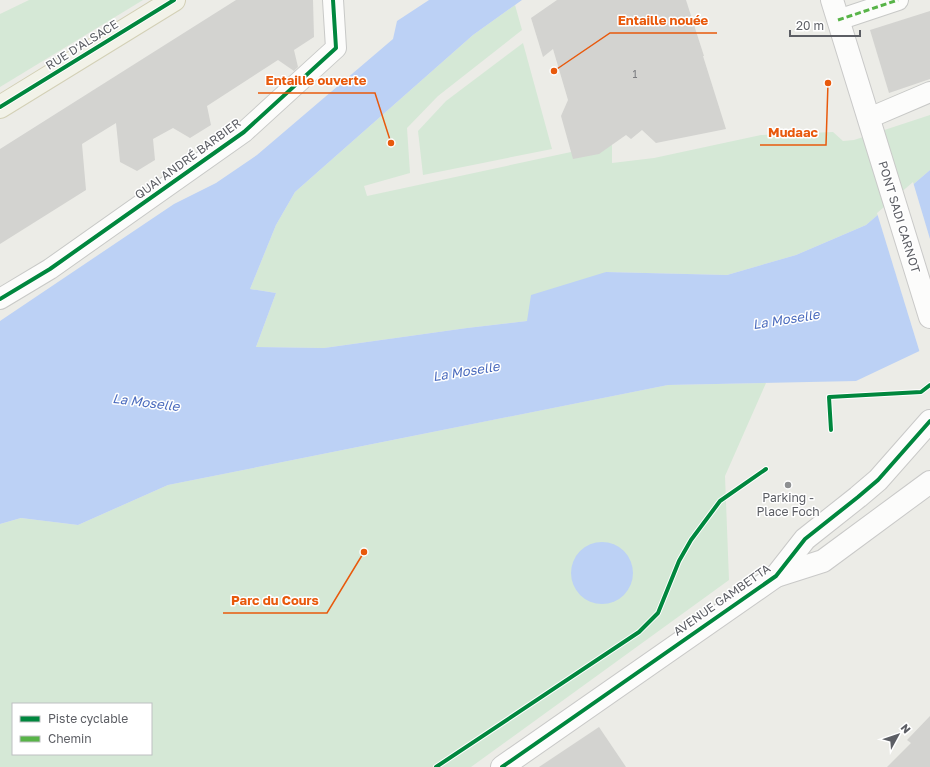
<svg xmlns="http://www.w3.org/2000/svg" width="930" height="767" font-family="'Golos Text',sans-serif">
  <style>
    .green { fill: #d5e8d6; fill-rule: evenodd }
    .water { fill: #bcd1f5 }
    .pier { fill: #ecece7 }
    .building { fill: #d3d3d0 }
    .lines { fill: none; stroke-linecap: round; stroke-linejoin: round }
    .street-casing { stroke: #c8c9c7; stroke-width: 22 }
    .secondary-casing { stroke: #c9c9c8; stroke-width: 24 }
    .primary-casing { stroke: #d3d0b6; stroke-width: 24 }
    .street { stroke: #fcfcfb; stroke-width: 20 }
    .secondary { stroke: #fcfcfb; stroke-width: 22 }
    .primary { stroke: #f2f2e8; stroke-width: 22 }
    .quiet { stroke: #58b448; stroke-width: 3; stroke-dasharray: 6 3; stroke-linecap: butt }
    .cycleway-casing { stroke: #fff; stroke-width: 6 }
    .cycleway { stroke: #00873e; stroke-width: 4 }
    .poi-dot { fill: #8e9092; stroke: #fff; stroke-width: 1.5 }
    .labels { text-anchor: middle; stroke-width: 3; stroke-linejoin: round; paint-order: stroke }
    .number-label { font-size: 10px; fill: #7b7c80 }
    .street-label { font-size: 12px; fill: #5c5e64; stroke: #fff }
    .poi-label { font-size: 12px; fill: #5c5e64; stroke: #fff }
    .water-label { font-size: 13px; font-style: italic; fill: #4b6cbe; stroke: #fff }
    .leader { fill: none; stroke: #e8590c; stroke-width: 1.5 }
    .callout-dot { fill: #e8590c; stroke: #fff; stroke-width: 1.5 }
    .callout-label { font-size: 13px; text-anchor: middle; font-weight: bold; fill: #e8590c; stroke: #fff; stroke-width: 3; stroke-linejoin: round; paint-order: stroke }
  </style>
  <rect width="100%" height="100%" fill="#ecece7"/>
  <!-- green -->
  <g class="green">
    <polygon points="29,0 143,0 0,87 0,14"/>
    <polygon points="515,5 522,30 438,96 407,128 410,173 364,186 367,196 571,152 612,145 612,163 654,158 761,135 833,132 843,141 854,140 930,115 930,170 866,225 796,255 727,275 606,272 527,321 467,328 324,348 256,347 276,293 250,289 276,225 295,192 473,35"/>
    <polygon points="523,43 552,149 423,175 418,131 446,101"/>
    <path d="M766,383L725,476L729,580L471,767H0V524L21,518L78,525L168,485L668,385ZM13,704H151V754H13Z"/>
  </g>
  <!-- water -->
  <g class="water">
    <polygon points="429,0 522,0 473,35 295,192 276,225 250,289 276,293 256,347 324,348 467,328 527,321 531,295 606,272 727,275 796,255 866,225 930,170 930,346 856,381 668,385 168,485 78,525 21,518 0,524 0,321 174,204 216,183 257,155 393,39 397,21"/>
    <circle cx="602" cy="573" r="31"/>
  </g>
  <!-- pier -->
  <polygon class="pier" points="913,182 930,239 930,348 920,353 877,213"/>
  <!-- building -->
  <g class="building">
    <polygon points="236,0 313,0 314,37 294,50 298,67 294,71 278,60 207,106 211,125 190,138 173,128 153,139 155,160 137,171 120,162 116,123 82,144 86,190 0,244 0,149"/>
    <polygon points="557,0 686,0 704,56 703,56 726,129 656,143 642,130 631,139 626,135 599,154 573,159 561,116 568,100 553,49 543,57 531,18"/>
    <polygon points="930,11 930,79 889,93 870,30"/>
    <polygon points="930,716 930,767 887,767 911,743 907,740"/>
    <polygon points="599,727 626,767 539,767"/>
  </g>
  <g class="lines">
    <!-- street casing -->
    <g class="street-casing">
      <g id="street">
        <polyline points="838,20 898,0"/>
        <polyline points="869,118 930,92"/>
        <polyline points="0,299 50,269 244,132 336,48 333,0"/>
      </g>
    </g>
    <!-- secondary casing -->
    <g class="secondary-casing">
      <g id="secondary">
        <polyline points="832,0 930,317"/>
        <polyline points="776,576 823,561 930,482"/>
        <polyline points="502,767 776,576 805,539 858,497 878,480 930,421"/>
      </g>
    </g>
    <!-- primary casing -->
    <g class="primary-casing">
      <polyline id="primary" points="0,107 174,0"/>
    </g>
    <!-- street -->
    <use href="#street" class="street"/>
    <!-- secondary -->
    <use href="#secondary" class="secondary"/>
    <!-- primary -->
    <use href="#primary" class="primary"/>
    <!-- quiet -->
    <polyline class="quiet" points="838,20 898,0"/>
    <!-- cycleway casing -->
    <g class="cycleway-casing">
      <g id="cycleway">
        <polyline points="0,107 174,0"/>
        <polyline points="0,299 50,269 244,132 336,48 333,0"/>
        <polyline points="831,430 829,397 921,392 930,385"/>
        <polyline points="436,767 639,632 658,613 679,561 691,540 720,501 766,469"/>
        <polyline points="502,767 776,576 805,539 858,497 878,480 930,421"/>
      </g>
    </g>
    <!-- cycleway -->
    <use href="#cycleway" class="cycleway"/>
  </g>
  <!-- markers -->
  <circle class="poi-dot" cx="788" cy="485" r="4"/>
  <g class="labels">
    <!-- number labels -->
    <g class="number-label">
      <text x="635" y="78">1</text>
    </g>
    <!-- street labels -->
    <g class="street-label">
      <text transform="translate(82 45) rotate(-32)" y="4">RUE D'ALSACE</text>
      <text transform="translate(188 159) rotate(-36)" y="4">QUAI ANDRÉ BARBIER</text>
      <text transform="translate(899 217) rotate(73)" y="4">PONT SADI CARNOT</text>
      <text transform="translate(722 600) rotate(-35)" y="4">AVENUE GAMBETTA</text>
    </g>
    <!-- poi labels -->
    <g class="poi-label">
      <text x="788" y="502">Parking -<tspan x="788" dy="14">Place Foch</tspan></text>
    </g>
    <!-- water labels -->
    <g class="water-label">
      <text transform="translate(786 319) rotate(-9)" y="5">La Moselle</text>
      <text transform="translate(466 371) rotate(-9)" y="5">La Moselle</text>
      <text transform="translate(146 402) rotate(7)" y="5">La Moselle</text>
    </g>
  </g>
  <!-- callouts -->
  <path class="leader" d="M554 71L610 33H717M391 143L375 93H258M828 83L826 145H760M364 552L327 613H223"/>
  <g class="callout-dot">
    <circle cx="554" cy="71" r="4"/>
    <circle cx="391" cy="143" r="4"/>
    <circle cx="828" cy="83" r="4"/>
    <circle cx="364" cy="552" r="4"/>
  </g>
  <g class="callout-label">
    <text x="663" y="25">Entaille nouée</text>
    <text x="316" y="85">Entaille ouverte</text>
    <text x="793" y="137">Mudaac</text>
    <text x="275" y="605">Parc du Cours</text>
  </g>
  <!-- legend -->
  <rect x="12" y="703" width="140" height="52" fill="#ffffff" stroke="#bebfc1"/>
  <rect x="20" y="716" width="20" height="6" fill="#00873e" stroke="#bebfc1"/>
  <text x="48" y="723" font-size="12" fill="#5c5e64">Piste cyclable</text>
  <rect x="20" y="736" width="20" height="6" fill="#58b448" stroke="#bebfc1"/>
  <text x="48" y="743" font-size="12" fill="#5c5e64">Chemin</text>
  <!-- north arrow -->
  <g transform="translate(898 735) rotate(50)" stroke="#ffffff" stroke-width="3" paint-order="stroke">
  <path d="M0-3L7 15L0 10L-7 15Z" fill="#5c5e64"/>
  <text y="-6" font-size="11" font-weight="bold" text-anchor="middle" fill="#5c5e64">N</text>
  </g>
  <!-- scale -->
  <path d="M790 30v6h70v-6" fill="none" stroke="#5c5e64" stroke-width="2"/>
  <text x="796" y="30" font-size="12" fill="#5c5e64" stroke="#ffffff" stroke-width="3" paint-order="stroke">20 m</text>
</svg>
